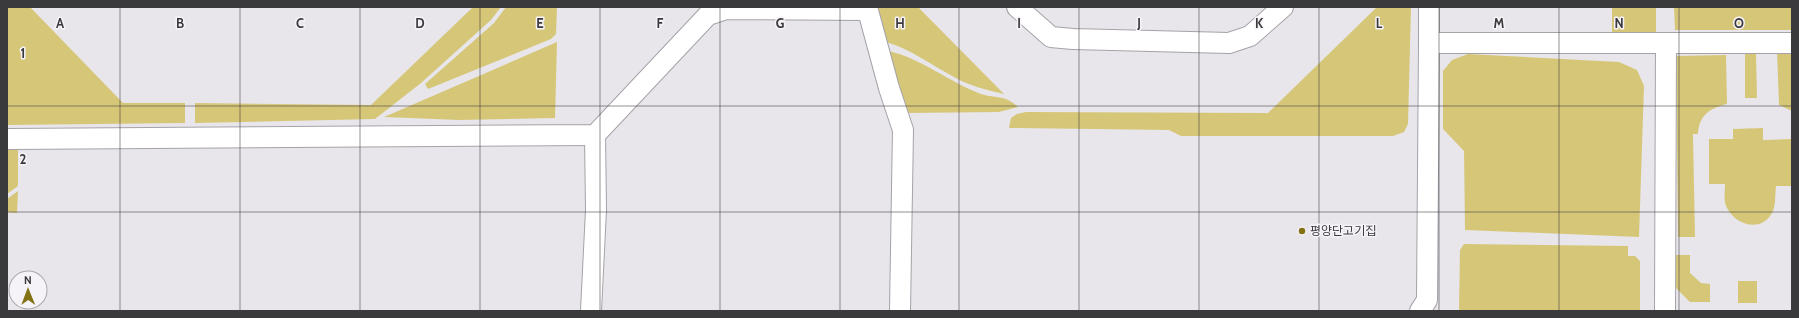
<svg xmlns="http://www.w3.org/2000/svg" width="1799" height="318" font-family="Cabin,'Noto Sans KR',sans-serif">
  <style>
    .grass { fill: #d6c778 }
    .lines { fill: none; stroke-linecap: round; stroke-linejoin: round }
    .minor-casing { stroke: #a5a3a8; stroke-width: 22 }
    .minor { stroke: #fff; stroke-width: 20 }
    .grid { fill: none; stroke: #3a393b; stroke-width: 1; stroke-opacity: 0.55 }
    .poi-dot { fill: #837214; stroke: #f6f3f8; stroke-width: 1.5 }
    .labels { text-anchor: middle; stroke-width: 3; stroke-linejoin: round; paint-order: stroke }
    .poi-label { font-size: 12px; fill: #3a393b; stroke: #f6f3f8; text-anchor: start }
    .grid-label { font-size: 13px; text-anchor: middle; font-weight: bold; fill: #3a393b; stroke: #f6f3f8; stroke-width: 3; stroke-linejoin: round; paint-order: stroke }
  </style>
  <rect width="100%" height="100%" fill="#e8e6eb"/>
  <!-- grass -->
  <g class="grass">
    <polygon points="7,7 30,7 123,103 185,103 185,123 7,125"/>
    <polygon points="473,7 501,7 491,20 421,83 375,119 195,123 195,103 371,105"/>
    <polygon points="506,7 557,7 556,34 551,39 428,89 425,84 494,23"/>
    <path d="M876,7H918L1004,94C987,90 970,86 954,77C931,65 911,49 886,42Z"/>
    <polygon points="1377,7 1411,7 1408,124 1404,132 1393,136 1181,136 1169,130 1009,128 1011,118 1017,114 1026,112 1268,113"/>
    <rect x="1612" y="7" width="44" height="27"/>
    <polygon points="1674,7 1792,7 1792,30 1675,30"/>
    <polygon points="557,42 555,118 459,120 384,117"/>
    <polygon points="1777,50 1792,50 1792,111 1779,105"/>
    <path d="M888,51C921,58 949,82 981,94C997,99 1004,94 1018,107L999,112L906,113Z"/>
    <polygon points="1756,53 1757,98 1745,98 1745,54"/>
    <polygon points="1468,54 1619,62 1637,70 1644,86 1639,237 1465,230 1464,151 1443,129 1443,71 1452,60"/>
    <path d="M1726,55L1727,104C1710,108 1699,115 1698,134H1693L1695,237H1678L1676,56Z"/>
    <path d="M1763,128V140L1791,139L1792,186H1776C1775,194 1776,203 1773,211C1763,233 1736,226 1727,208C1723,201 1725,192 1725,184H1709V139H1733V129Z"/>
    <polygon points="7,149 18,149 18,186 7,194"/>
    <polygon points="18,191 17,213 7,212 7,199"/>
    <polygon points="1464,244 1628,246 1628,256 1635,256 1640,261 1640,311 1459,311 1460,250"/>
    <polygon points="1676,255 1690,255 1690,273 1701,283 1710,284 1710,302 1690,302 1676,288"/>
    <rect x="1738" y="281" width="19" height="22"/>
  </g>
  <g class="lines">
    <!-- minor casing -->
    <g class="minor-casing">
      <g id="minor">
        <polyline points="867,7 889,88 903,130 900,311"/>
        <polyline points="1017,7 1051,37 1073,39 1229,43 1250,36 1283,7"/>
        <polyline points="1429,43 1429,7"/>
        <polyline points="7,139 595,135 708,15 726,9 867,10"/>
        <polyline points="591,311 596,210 595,135"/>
        <polyline points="1420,311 1427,300 1429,43 1792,43"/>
        <polyline points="1665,311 1666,43"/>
      </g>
    </g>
    <!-- minor -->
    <use href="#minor" class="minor"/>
  </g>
  <!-- grid -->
  <path class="grid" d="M120,7V311M240,7V311M360,7V311M480,7V311M600,7V311M720,7V311M840,7V311M959,7V311M1079,7V311M1199,7V311M1319,7V311M1439,7V311M1559,7V311M1679,7V311M7,106H1792M7,212H1792"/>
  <!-- markers -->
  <circle class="poi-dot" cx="1302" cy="231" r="4"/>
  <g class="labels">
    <!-- poi labels -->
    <g class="poi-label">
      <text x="1310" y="235">평양단고기집</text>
    </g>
  </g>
  <g class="grid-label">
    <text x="60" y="28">A</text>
    <text x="180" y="28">B</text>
    <text x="300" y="28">C</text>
    <text x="420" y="28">D</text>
    <text x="540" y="28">E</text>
    <text x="660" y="28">F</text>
    <text x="780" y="28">G</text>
    <text x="900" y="28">H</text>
    <text x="1019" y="28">I</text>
    <text x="1139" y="28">J</text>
    <text x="1259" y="28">K</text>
    <text x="1379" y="28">L</text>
    <text x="1499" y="28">M</text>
    <text x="1619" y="28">N</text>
    <text x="1739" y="28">O</text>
    <text x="23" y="58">1</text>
    <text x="23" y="164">2</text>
  </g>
  <!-- border -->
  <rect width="1799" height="318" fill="none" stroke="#3a393b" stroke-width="16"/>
  <!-- north arrow -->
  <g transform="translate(28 290) rotate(359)"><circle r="19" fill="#f6f3f8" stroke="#aba9ac"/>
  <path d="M0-3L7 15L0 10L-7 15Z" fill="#837214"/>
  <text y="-6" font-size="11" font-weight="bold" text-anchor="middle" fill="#3a393b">N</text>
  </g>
</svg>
